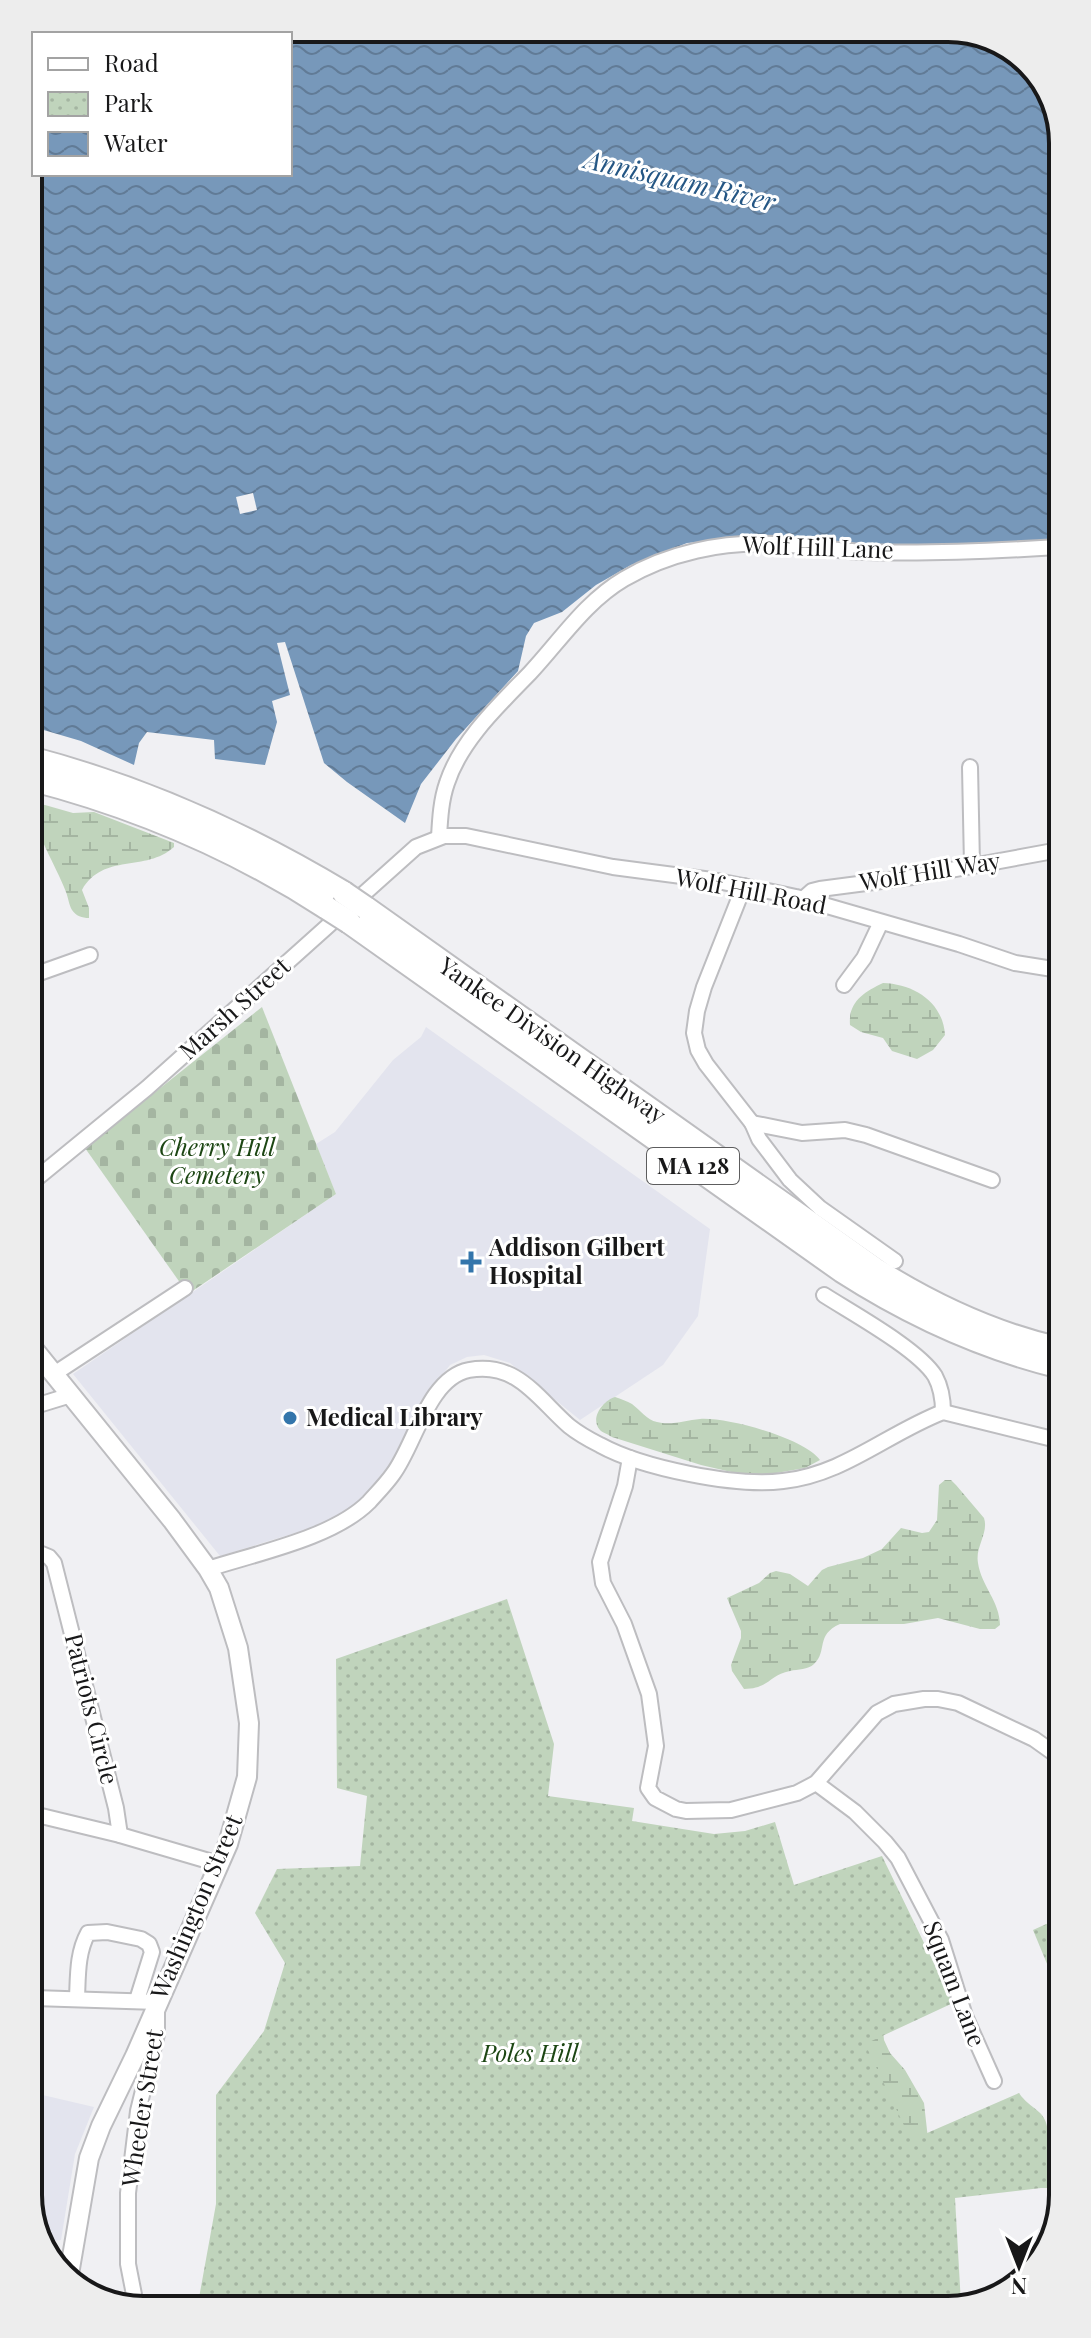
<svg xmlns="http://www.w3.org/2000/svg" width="1091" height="2338" font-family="'Playfair Display',serif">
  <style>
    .built { fill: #e3e4ee }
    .wetland { fill: url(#wetland-marsh) }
    .cemetery { fill: url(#cemetery-stones) }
    .park { fill: url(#park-dots) }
    .water { fill: url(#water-waves) }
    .pier { fill: #f0f0f3 }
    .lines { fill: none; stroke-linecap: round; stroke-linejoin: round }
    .minor-casing { stroke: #bdbdc0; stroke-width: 18 }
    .major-casing { stroke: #bdbdc0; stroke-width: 22 }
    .highway-casing { stroke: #bdbdc0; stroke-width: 26 }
    .minor { stroke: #fff; stroke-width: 14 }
    .major { stroke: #fff; stroke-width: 18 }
    .highway { stroke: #fff; stroke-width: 22 }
    .highway-bridge-casing { stroke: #bdbdc0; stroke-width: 26; stroke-linecap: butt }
    .highway-bridge { stroke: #fff; stroke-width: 22 }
    .poi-dot { fill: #3375ab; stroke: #fff; stroke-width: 3 }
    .labels { text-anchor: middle; stroke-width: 6; stroke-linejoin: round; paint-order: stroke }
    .shield { fill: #fff; stroke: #5d5d5e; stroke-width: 2 }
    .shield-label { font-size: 22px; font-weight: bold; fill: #181819 }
    .street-label { font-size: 24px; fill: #181819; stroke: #fff }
    .park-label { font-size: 24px; font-style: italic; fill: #1c4613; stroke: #fff }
    .poi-label { font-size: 24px; font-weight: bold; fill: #181819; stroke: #fff; text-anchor: start }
    .water-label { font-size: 26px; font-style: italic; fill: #245684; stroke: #fff }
    .rim { fill: none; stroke: #181819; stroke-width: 4 }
  </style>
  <defs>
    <pattern id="wetland-marsh" width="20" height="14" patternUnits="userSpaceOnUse" patternTransform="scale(2)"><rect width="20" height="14" fill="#c0d4bc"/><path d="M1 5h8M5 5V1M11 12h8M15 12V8" fill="none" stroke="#a4b5a1"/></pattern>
    <pattern id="cemetery-stones" width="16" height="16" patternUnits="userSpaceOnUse" patternTransform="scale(2)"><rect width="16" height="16" fill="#c0d4bc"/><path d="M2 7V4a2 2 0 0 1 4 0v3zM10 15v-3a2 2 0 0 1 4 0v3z" fill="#a4b5a1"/></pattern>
    <pattern id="park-dots" width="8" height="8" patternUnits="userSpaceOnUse" patternTransform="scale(2)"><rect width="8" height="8" fill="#c0d4bc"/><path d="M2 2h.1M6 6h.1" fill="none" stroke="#a4b5a1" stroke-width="1.8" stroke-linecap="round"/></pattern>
    <pattern id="water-waves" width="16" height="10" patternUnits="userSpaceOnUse" patternTransform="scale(2)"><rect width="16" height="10" fill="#7798ba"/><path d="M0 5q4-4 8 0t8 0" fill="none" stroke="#617b96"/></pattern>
  </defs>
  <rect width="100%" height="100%" fill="#f0f0f3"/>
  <!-- built -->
  <g class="built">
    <polygon points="426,1027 710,1229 698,1316 663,1365 580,1420 510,1363 484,1355 467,1357 450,1365 428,1393 399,1450 374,1488 351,1507 321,1525 220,1556 73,1374 336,1194 316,1144 335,1132 393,1060 421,1037"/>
    <polygon points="34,2093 94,2107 75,2154 61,2240 41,2242 34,2233"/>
  </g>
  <!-- wetland -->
  <g class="wetland">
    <path d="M32,804L45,805L73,813L94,812L174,843V847C145,873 104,852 82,890L89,908V918C82,918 76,916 72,910C69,905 68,897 66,892C55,863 35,835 32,804Z"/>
    <path d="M883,983C914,984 943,1002 945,1035L933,1050L917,1059L892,1051L883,1038L861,1032L850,1025C848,1002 864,992 883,983Z"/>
    <path d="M615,1397C621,1399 627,1401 632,1404C640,1410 647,1420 657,1422C671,1426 686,1420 700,1419C727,1417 804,1438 820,1460L805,1468L753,1477L701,1465L612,1437C611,1436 600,1431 600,1430C589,1418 604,1400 615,1397Z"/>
    <path d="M945,1480H951L956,1485L984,1518C989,1533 975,1547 978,1563C981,1585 1000,1602 1000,1625L995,1629H980L938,1618L904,1624H840C815,1635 828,1651 814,1664C808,1670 798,1669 790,1671C769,1675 769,1689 744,1689L732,1671L731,1665L741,1638V1631L727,1598L759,1583L770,1573L776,1571L790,1574L808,1586L822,1570L828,1567L863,1558L882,1549L901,1528L922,1533L929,1532L937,1520L939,1485Z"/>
    <polygon points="882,2020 884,2040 890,2053 905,2070 924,2103 929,2148 924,2167 829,2064"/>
  </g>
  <!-- cemetery -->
  <polygon class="cemetery" points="262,1007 336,1194 188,1294 85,1148"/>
  <!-- park -->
  <g class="park">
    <path d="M507,1599L554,1744L548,1796L634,1808L632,1821L714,1834L745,1831L775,1822L794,1885L882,1856L953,2003L865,2044L911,2140L1019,2093C1031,2111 1046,2108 1048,2133L1063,2135V2188H1041L955,2198L961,2304L197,2309L216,2204V2095L264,2031L285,1963L255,1913L277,1869L360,1866L367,1796L337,1788L336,1659Z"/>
    <polygon points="1062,1917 1062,2000 1033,1930"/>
  </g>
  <!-- water -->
  <polygon class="water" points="143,28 956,28 1018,52 1057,105 1058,539 913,546 739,538 687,543 631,565 596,585 562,612 534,623 526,636 518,671 456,739 421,784 405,823 347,782 324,763 285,642 277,643 290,695 272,701 277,722 265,765 215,759 214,740 147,732 139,743 134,765 81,741 30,726 28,158 34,155 34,174 290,174 290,34 128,34"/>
  <!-- pier -->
  <polygon class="pier" points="253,493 257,510 240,514 236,497"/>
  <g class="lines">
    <!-- minor casing -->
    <g class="minor-casing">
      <g id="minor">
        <polyline points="970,767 972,865"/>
        <path d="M439,837C440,819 441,800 447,783C461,740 499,705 530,673C560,641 585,602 624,579C668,553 723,541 774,544C805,545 835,551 865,552C929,554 994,551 1058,547"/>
        <polyline points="744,886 704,987 697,1011 694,1033 698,1050 706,1064 752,1123 759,1139 790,1180 820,1208 895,1261"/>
        <polyline points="803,899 812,891 820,889 912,877 1059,850"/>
        <polyline points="31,976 90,955"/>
        <polyline points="844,985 864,958 881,922"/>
        <polyline points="752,1123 802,1133 845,1130 866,1135 992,1180"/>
        <polyline points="31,1183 147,1088 416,847 444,836 466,836 613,867 712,880 768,891 796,897 959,944 1015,963 1059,970"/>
        <path d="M824,1295C852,1313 918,1349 935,1376C941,1387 943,1400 943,1412"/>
        <polyline points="54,1374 185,1288"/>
        <polyline points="32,1407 71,1395"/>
        <polyline points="630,1458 625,1486 600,1562 603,1583 624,1624 649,1694 656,1746 648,1788 655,1798 676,1809 686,1811 731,1810 797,1793 816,1783 877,1713 894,1704 924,1699 938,1699 958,1703 1034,1739 1062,1759"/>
        <polyline points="32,1550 49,1557 54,1563 116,1808 120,1835"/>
        <path d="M208,1569C257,1553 333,1538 369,1502C377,1493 386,1484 393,1474C415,1445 428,1378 469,1370C517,1361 538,1399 569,1426C579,1434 590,1440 600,1445C642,1468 735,1487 783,1481C843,1475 888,1433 943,1412L1061,1441"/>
        <polyline points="816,1783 855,1812 885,1842 898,1858 941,1940 965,2016 994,2081"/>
        <polyline points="33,1814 120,1835 219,1864"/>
        <polyline points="34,1998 157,2002 157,2034 138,2111 128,2193 128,2264 137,2310"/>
        <path d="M77,1998C78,1976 77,1953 88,1933L107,1932L141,1939L149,1944L152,1952L137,2000"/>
      </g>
    </g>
    <!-- major casing -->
    <g class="major-casing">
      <polyline id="major" points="32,1347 172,1520 208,1569 219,1588 238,1648 249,1723 247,1777 228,1844 135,2056 101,2126 89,2158 68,2280"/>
    </g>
    <!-- highway casing -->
    <g class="highway-casing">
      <g id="highway">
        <path d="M30,758C141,787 246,834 344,893"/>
        <path d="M30,779C135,806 236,849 327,908"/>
        <path d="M366,908L875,1269C932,1305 994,1334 1060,1349"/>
        <path d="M349,922L842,1271C909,1314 982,1348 1061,1367"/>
      </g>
    </g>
    <!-- minor -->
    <use href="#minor" class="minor"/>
    <!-- major -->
    <use href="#major" class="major"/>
    <!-- highway -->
    <use href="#highway" class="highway"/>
    <!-- highway-bridge casing -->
    <g class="highway-bridge-casing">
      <g id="highway-bridge">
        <polyline points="344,893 366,908"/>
        <polyline points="327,908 349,922"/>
      </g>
    </g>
    <!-- highway-bridge -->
    <use href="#highway-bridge" class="highway-bridge"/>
  </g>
  <!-- markers -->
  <g class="poi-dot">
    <path d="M467 1250h8v8h8v8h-8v8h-8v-8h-8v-8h8z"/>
    <circle cx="290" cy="1418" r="8"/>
  </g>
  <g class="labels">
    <!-- shield labels -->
    <rect class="shield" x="647" y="1148" width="92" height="36" rx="6"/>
    <g class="shield-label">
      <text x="693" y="1174">MA 128</text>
    </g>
    <!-- street labels -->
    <g class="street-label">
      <text transform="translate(818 548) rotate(2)" y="8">Wolf Hill Lane</text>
      <text transform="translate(930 872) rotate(-9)" y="8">Wolf Hill Way</text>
      <text transform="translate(751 892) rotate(11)" y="8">Wolf Hill Road</text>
      <text transform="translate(235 1009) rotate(-42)" y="8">Marsh Street</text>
      <text transform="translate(552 1041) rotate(35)" y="8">Yankee Division Highway</text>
      <text transform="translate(91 1709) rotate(76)" y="8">Patriots Circle</text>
      <text transform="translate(197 1907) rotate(-67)" y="8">Washington Street</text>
      <text transform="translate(954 1984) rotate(69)" y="8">Squam Lane</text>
      <text transform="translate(143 2108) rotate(-81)" y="8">Wheeler Street</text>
    </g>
    <!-- park labels -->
    <g class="park-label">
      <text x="217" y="1156">Cherry Hill<tspan x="217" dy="28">Cemetery</tspan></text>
      <text x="530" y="2062">Poles Hill</text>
    </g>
    <!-- poi labels -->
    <g class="poi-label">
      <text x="489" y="1256">Addison Gilbert<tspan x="489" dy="28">Hospital</tspan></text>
      <text x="306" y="1426">Medical Library</text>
    </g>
    <!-- water labels -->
    <g class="water-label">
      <text transform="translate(680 181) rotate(13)" y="9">Annisquam River</text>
    </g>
  </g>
  <!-- crop -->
  <path d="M0 0H1091V2338H0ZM143 42H948A101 101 0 0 1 1049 143V2195A101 101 0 0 1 948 2296H143A101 101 0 0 1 42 2195V143A101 101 0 0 1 143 42Z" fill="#ededed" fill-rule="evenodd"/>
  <path class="rim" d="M143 42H948A101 101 0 0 1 1049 143V2195A101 101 0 0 1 948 2296H143A101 101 0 0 1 42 2195V143A101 101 0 0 1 143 42Z"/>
  <!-- legend -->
  <rect x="32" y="32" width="260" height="144" fill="#ffffff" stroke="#a3a3a3" stroke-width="2"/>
  <rect x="48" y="58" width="40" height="12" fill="#ffffff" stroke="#a3a3a3" stroke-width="2"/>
  <text x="104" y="72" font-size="24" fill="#181819">Road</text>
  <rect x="48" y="92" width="40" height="24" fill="url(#park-dots)" stroke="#a3a3a3" stroke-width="2"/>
  <text x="104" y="112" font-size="24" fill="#181819">Park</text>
  <rect x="48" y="132" width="40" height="24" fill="url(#water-waves)" stroke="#a3a3a3" stroke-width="2"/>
  <text x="104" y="152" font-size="24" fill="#181819">Water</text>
  <!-- north arrow -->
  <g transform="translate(1019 2266) rotate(180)" stroke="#ffffff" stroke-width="6" paint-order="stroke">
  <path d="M0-6L14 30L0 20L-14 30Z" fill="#181819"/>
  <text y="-12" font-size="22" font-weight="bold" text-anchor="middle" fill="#181819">N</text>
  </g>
</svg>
